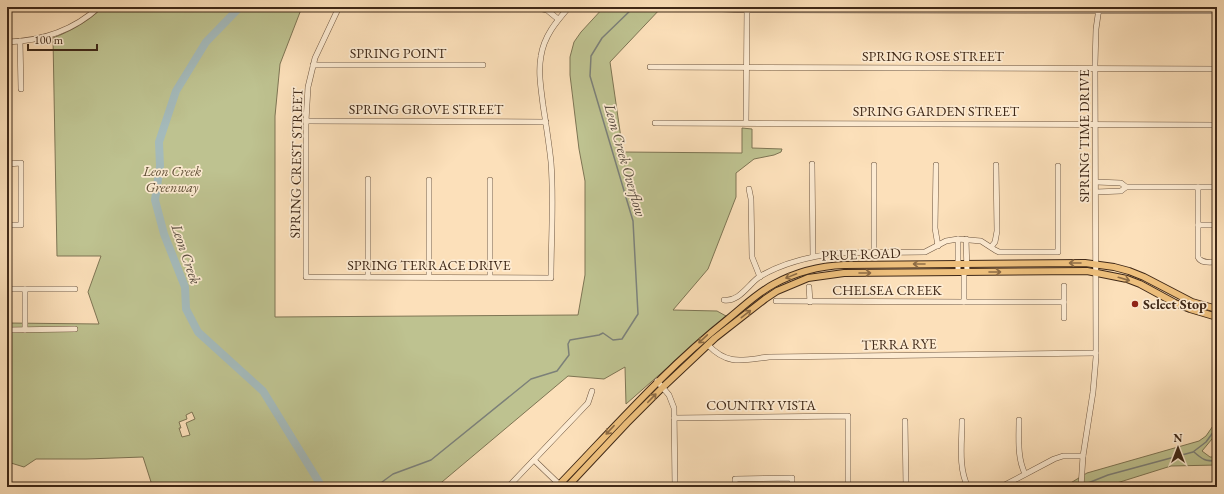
<svg xmlns="http://www.w3.org/2000/svg" width="1224" height="494" font-family="'EB Garamond',serif">
  <style>
    .green { fill: #bec290; stroke: #7e7554; fill-rule: evenodd }
    .lines { fill: none; stroke-linecap: round; stroke-linejoin: round }
    .stream { stroke: #7c8079; stroke-width: 1.5 }
    .river { stroke: #a4babb; stroke-width: 8 }
    .minor-casing { stroke: #6e5640; stroke-width: 6 }
    .major-casing { stroke: #3f2817; stroke-width: 8 }
    .minor { stroke: #fdebd2; stroke-width: 5 }
    .major { stroke: #eec07d; stroke-width: 6 }
    .oneway { stroke: #8e6c45 }
    .poi-dot { fill: #8f2418; stroke: #fdebd2; stroke-width: 1.5 }
    .labels { text-anchor: middle; stroke-width: 3.5; stroke-linejoin: round; paint-order: stroke }
    .street-label { font-size: 14px; fill: #3f2817; stroke: #fdebd2 }
    .park-label { font-size: 14px; font-style: italic; fill: #5f4e35; stroke: #fdebd2 }
    .poi-label { font-size: 14px; font-weight: bold; fill: #3f2817; stroke: #fdebd2; text-anchor: start }
    .water-label { font-size: 15px; font-style: italic; fill: #584c40; stroke: #fdebd2 }
  </style>
  <rect width="100%" height="100%" fill="#fce0ba"/>
  <filter id="stains"><feTurbulence type="fractalNoise" baseFrequency=".005" numOctaves="4"/><feColorMatrix values="0 0 0 0 .2 0 0 0 0 .09 0 0 0 0 .02 0 0 0 .5 -.17"/></filter>
  <radialGradient id="worn" r=".72"><stop offset=".6" stop-color="#630" stop-opacity="0"/><stop offset="1" stop-color="#630" stop-opacity=".3"/></radialGradient>
  <!-- green -->
  <g class="green">
    <path d="M103,7H302L280,64L275,116V317L578,315L585,275V181L579,149L570,75V57L574,42L581,32L604,7H662L610,62L623,152L742,153V128L752,129V148L782,149L781,152L774,155L754,159L736,173V197L708,269L673,310L717,311L726,316L626,404L625,367L604,379L568,376L436,487H158L152,485L143,457L86,459H36L24,467L11,463L7,455V323L99,324L88,292L101,256H57L53,38C71,31 89,21 103,7ZM192,412L195,419L186,423L190,435L182,437L179,428H181L179,422L187,419L186,415Z"/>
    <polygon points="1217,420 1217,433 1202,451 1210,457 1217,457 1217,465 1171,466 1104,487 1064,487 1087,473 1199,441 1206,436"/>
  </g>
  <g class="lines">
    <!-- stream -->
    <g class="stream">
      <path d="M1194,452C1203,460 1205,461 1217,461"/>
      <polyline points="1088,483 1108,475 1193,452 1206,442 1217,427"/>
      <polyline points="380,487 382,482 393,474 431,460 531,379 557,371 569,355 568,344 570,340 599,335 603,333 613,340 622,339 638,314 633,221 590,76 591,56 602,38 634,7"/>
    </g>
    <!-- river -->
    <polyline class="river" points="240,7 206,42 176,91 159,142 160,166 155,200 164,234 185,287 186,309 198,332 263,391 322,487"/>
    <!-- minor casing -->
    <g class="minor-casing">
      <g id="minor">
        <path d="M339,7L315,58L308,87L306,121V277L551,278C551,239 554,200 551,162C549,143 546,124 543,105C541,88 538,72 541,56C544,36 556,22 569,7"/>
        <polyline points="359,7 538,8 547,10 558,19"/>
        <polyline points="708,7 722,9 747,10 1217,11"/>
        <polyline points="20,41 21,89"/>
        <path d="M7,42C41,41 74,30 99,7"/>
        <polyline points="313,65 483,65"/>
        <polyline points="650,67 1217,69"/>
        <polyline points="306,121 546,122"/>
        <polyline points="655,123 1217,125"/>
        <polyline points="746,123 747,8"/>
        <polyline points="7,164 21,163 21,225 7,225"/>
        <polyline points="812,164 813,256"/>
        <polyline points="874,165 874,253"/>
        <polyline points="936,165 935,228 938,246"/>
        <polyline points="1096,182 1121,183 1126,187"/>
        <path d="M1198,187V257C1201,264 1211,262 1217,262"/>
        <polyline points="749,189 751,199 752,257 760,277"/>
        <polyline points="1096,192 1121,191 1126,187 1217,187"/>
        <polyline points="1198,225 1217,225"/>
        <polyline points="958,239 958,272"/>
        <polyline points="966,239 967,272"/>
        <polyline points="991,247 995,242 997,231 996,165"/>
        <polyline points="964,272 964,302 1064,302 1064,286"/>
        <polyline points="368,277 368,179"/>
        <polyline points="429,277 429,180"/>
        <polyline points="490,277 490,180"/>
        <polyline points="809,287 810,302"/>
        <polyline points="7,289 75,289"/>
        <path d="M724,300C739,302 748,285 759,277C784,262 811,256 839,253L925,252L946,241L958,239L981,241L995,250L999,252H1058V166"/>
        <polyline points="776,301 964,302"/>
        <polyline points="1064,302 1064,318"/>
        <polyline points="7,330 75,329"/>
        <polyline points="25,330 25,289"/>
        <path d="M708,345C728,366 743,360 769,357L1096,353"/>
        <polyline points="657,381 669,395 674,408 675,487"/>
        <polyline points="674,418 848,416 848,487"/>
        <path d="M1019,420C1019,439 1017,457 1025,474"/>
        <polyline points="905,421 906,487"/>
        <path d="M962,421C962,442 958,468 968,487"/>
        <polyline points="534,460 562,487"/>
        <polyline points="508,487 588,403 592,391"/>
        <polyline points="735,487 735,479 792,478 792,487"/>
        <polyline points="1001,487 1054,459 1063,456 1083,456"/>
        <polyline points="1081,487 1083,456 1093,392 1096,357 1095,64 1096,29 1099,8"/>
      </g>
    </g>
    <!-- major casing -->
    <g class="major-casing">
      <g id="major">
        <path d="M557,487C613,429 665,369 728,319C743,307 757,293 774,284C796,272 819,266 844,265L1085,263L1114,267L1129,271L1144,277L1192,302L1217,309"/>
        <polyline points="567,487 627,423 663,387 715,338 765,299 777,291 808,278 844,273 1087,271 1127,279 1140,284 1175,303 1190,309 1217,317"/>
      </g>
    </g>
    <!-- minor -->
    <use href="#minor" class="minor"/>
    <!-- major -->
    <use href="#major" class="major"/>
  </g>
  <!-- one-way arrows -->
  <defs><path id="oneway-shaft" d="M-6 0H5M1.5-3L5.5 0L1.5 3" fill="none" stroke-width="1.6" stroke-linecap="round" stroke-linejoin="round"/></defs>
  <g class="oneway">
    <use href="#oneway-shaft" transform="translate(1075 263) rotate(180)"/>
    <use href="#oneway-shaft" transform="translate(919 264) rotate(180)"/>
    <use href="#oneway-shaft" transform="translate(995 272)"/>
    <use href="#oneway-shaft" transform="translate(865 273)"/>
    <use href="#oneway-shaft" transform="translate(791 276) rotate(158)"/>
    <use href="#oneway-shaft" transform="translate(1124 279) rotate(16)"/>
    <use href="#oneway-shaft" transform="translate(746 314) rotate(-38)"/>
    <use href="#oneway-shaft" transform="translate(703 339) rotate(137)"/>
    <use href="#oneway-shaft" transform="translate(652 398) rotate(-46)"/>
    <use href="#oneway-shaft" transform="translate(610 430) rotate(133)"/>
  </g>
  <!-- markers -->
  <circle class="poi-dot" cx="1135" cy="304" r="4"/>
  <g class="labels">
    <!-- street labels -->
    <g class="street-label">
      <text x="398" y="58">SPRING POINT</text>
      <text x="933" y="61">SPRING ROSE STREET</text>
      <text x="426" y="114">SPRING GROVE STREET</text>
      <text x="936" y="116">SPRING GARDEN STREET</text>
      <text transform="translate(1084 136) rotate(-90)" y="5">SPRING TIME DRIVE</text>
      <text transform="translate(296 163) rotate(-89)" y="5">SPRING CREST STREET</text>
      <text transform="translate(861 254) rotate(-2)" y="5">PRUE ROAD</text>
      <text x="429" y="270">SPRING TERRACE DRIVE</text>
      <text x="887" y="295">CHELSEA CREEK</text>
      <text transform="translate(899 344) rotate(-1)" y="5">TERRA RYE</text>
      <text x="761" y="410">COUNTRY VISTA</text>
    </g>
    <!-- park labels -->
    <g class="park-label">
      <text x="172" y="176">Leon Creek<tspan x="172" dy="16">Greenway</tspan></text>
    </g>
    <!-- poi labels -->
    <g class="poi-label">
      <text x="1143" y="309">Select Stop</text>
    </g>
    <!-- water labels -->
    <g class="water-label">
      <text transform="translate(625 160) rotate(74)" y="5">Leon Creek Overflow</text>
      <text transform="translate(186 254) rotate(71)" y="5">Leon Creek</text>
    </g>
  </g>
  <!-- margin -->
  <rect width="1224" height="494" fill="none" stroke="#fce0ba" stroke-width="24"/>
  <rect x="8" y="8" width="1208" height="478" fill="none" stroke="#3f2817" stroke-width="2"/>
  <rect x="12" y="12" width="1200" height="470" fill="none" stroke="#3f2817"/>
  <!-- north arrow -->
  <g transform="translate(1178 448)" stroke="#fdebd2" stroke-width="3" paint-order="stroke">
  <path d="M0-3L7 15L0 10L-7 15Z" fill="#3f2817"/>
  <text y="-6" font-size="11" font-weight="bold" text-anchor="middle" fill="#3f2817">N</text>
  </g>
  <!-- scale -->
  <path d="M28 44v6h69v-6" fill="none" stroke="#3f2817" stroke-width="2"/>
  <text x="34" y="44" font-size="12" fill="#3f2817" stroke="#fdebd2" stroke-width="3" paint-order="stroke">100 m</text>
  <rect width="100%" height="100%" filter="url(#stains)"/>
  <rect width="100%" height="100%" fill="url(#worn)"/>
</svg>
